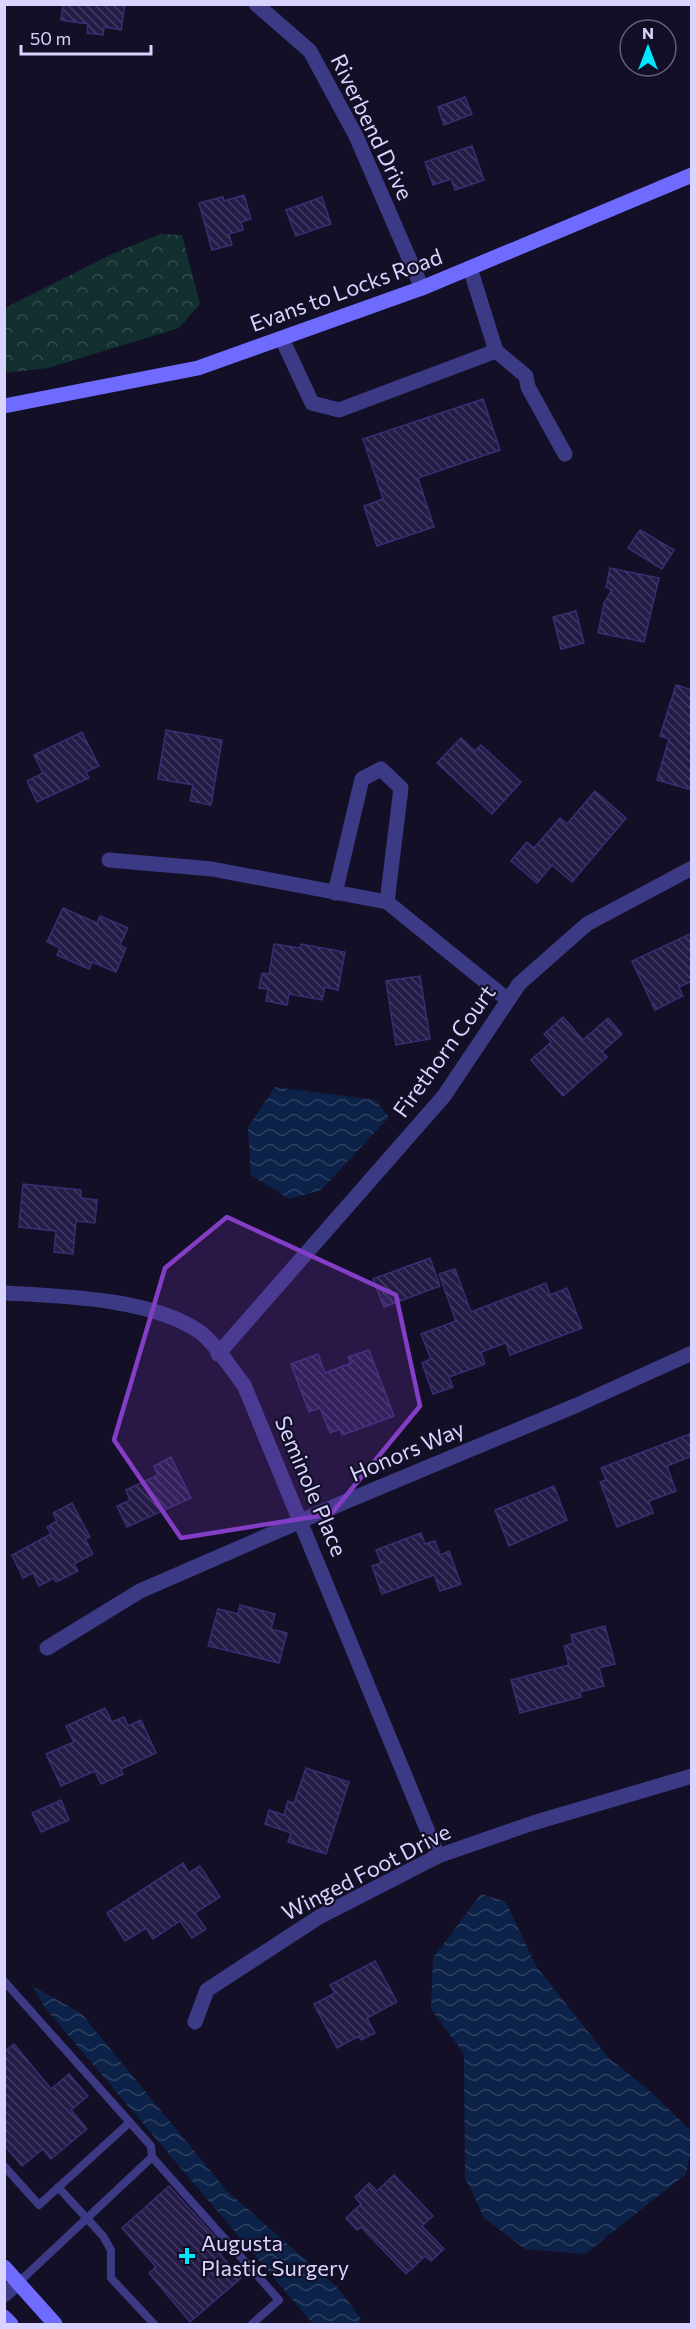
<svg xmlns="http://www.w3.org/2000/svg" width="696" height="2329" font-family="Commissioner,sans-serif">
  <style>
    .forest { fill: url(#forest-crowns) }
    .water { fill: url(#water-waves) }
    .building { fill: url(#building-back-hatch); stroke: #3b2d73; stroke-width: 1.5 }
    .lines { fill: none; stroke-linecap: round; stroke-linejoin: round }
    .lane { stroke: #3d3a85; stroke-width: 8 }
    .street { stroke: #3d3a85; stroke-width: 15 }
    .secondary { stroke: #6f6bff; stroke-width: 15 }
    .marked { fill: #843dc5; fill-opacity: 0.2; stroke: #843dc5; stroke-width: 4.5; stroke-linejoin: round }
    .poi-dot { fill: #00e5ff; stroke: #130f26; stroke-width: 2 }
    .labels { text-anchor: middle; stroke-width: 4.5; stroke-linejoin: round; paint-order: stroke }
    .street-label { font-size: 22px; fill: #d9d4ff; stroke: #130f26 }
    .poi-label { font-size: 22px; fill: #d9d4ff; stroke: #130f26; text-anchor: start }
  </style>
  <defs>
    <pattern id="forest-crowns" width="20" height="18" patternUnits="userSpaceOnUse" patternTransform="scale(1.5)"><rect width="20" height="18" fill="#12302f"/><path d="M2 6a3 3 0 1 1 6 0M12 15a3 3 0 1 1 6 0" fill="none" stroke="#344d4e"/></pattern>
    <pattern id="water-waves" width="16" height="10" patternUnits="userSpaceOnUse" patternTransform="scale(1.5)"><rect width="16" height="10" fill="#0c2248"/><path d="M0 5q4-4 8 0t8 0" fill="none" stroke="#2f4163"/></pattern>
    <pattern id="building-back-hatch" width="6" height="6" patternUnits="userSpaceOnUse" patternTransform="scale(1.5)"><rect width="6" height="6" fill="#241b47"/><path d="M-1 5l2 2M0 0l6 6M5-1l2 2" fill="none" stroke="#433b63"/></pattern>
  </defs>
  <rect width="100%" height="100%" fill="#130f26"/>
  <!-- forest -->
  <polygon class="forest" points="160,234 182,235 200,304 179,328 48,368 5,373 5,308 110,255"/>
  <!-- water -->
  <g class="water">
    <polygon points="275,1087 375,1100 389,1117 321,1190 289,1199 251,1175 248,1127"/>
    <polygon points="481,1894 506,1902 536,1966 608,2057 652,2093 691,2131 691,2151 686,2174 585,2254 525,2249 484,2218 465,2177 464,2054 431,2009 433,1958"/>
    <polygon points="32,1986 81,2013 227,2191 339,2289 361,2319 360,2324 313,2324 46,2009"/>
  </g>
  <!-- building -->
  <g class="building">
    <polygon points="63,4 125,4 121,30 104,27 103,35 87,33 88,24 61,20"/>
    <polygon points="465,97 472,114 444,125 438,107"/>
    <polygon points="472,146 484,180 455,190 451,179 433,185 425,162"/>
    <polygon points="244,195 251,219 241,222 243,230 229,234 232,245 212,250 199,203 223,197 224,201"/>
    <polygon points="322,197 331,224 296,236 286,210"/>
    <polygon points="483,399 500,450 418,478 434,527 377,546 364,506 383,499 363,439"/>
    <polygon points="640,530 674,550 662,569 628,548"/>
    <polygon points="610,568 659,578 644,642 598,633 604,603 612,590 606,587"/>
    <polygon points="576,611 584,643 561,649 553,617"/>
    <polygon points="676,685 692,690 692,790 657,780 669,739 660,736"/>
    <polygon points="166,730 222,740 211,805 190,801 193,785 158,779"/>
    <polygon points="82,732 99,766 86,772 89,778 37,802 27,781 43,773 34,755"/>
    <polygon points="461,738 475,751 481,745 521,782 492,814 437,763"/>
    <polygon points="595,791 626,818 572,882 552,865 537,883 511,861 527,842 534,848 560,818 567,824"/>
    <polygon points="63,908 97,923 100,916 128,928 120,945 126,948 116,972 92,962 89,969 57,955 60,948 47,942"/>
    <polygon points="692,933 692,981 679,987 683,996 655,1010 632,961"/>
    <polygon points="274,944 300,948 301,944 345,952 338,990 325,987 322,1000 289,994 287,1005 266,1001 268,989 259,988 262,973 269,974"/>
    <polygon points="420,976 430,1039 396,1045 386,981"/>
    <polygon points="563,1017 583,1040 608,1018 622,1034 602,1052 607,1057 563,1096 531,1060 551,1042 544,1034"/>
    <polygon points="23,1184 81,1190 81,1198 97,1200 95,1223 76,1221 73,1254 54,1252 56,1231 19,1227"/>
    <polygon points="430,1258 440,1286 384,1307 373,1279"/>
    <polygon points="455,1269 471,1312 546,1283 550,1295 567,1288 582,1328 510,1355 506,1343 481,1352 485,1364 449,1377 453,1387 433,1394 422,1363 431,1359 421,1334 456,1321 439,1274"/>
    <polygon points="369,1350 394,1416 342,1435 340,1429 330,1433 320,1408 309,1412 291,1364 318,1354 325,1373 351,1363 348,1357"/>
    <polygon points="692,1433 692,1456 667,1466 676,1491 649,1501 653,1513 617,1527 600,1482 606,1480 601,1468"/>
    <polygon points="171,1457 191,1498 127,1527 117,1506 130,1500 126,1490 158,1475 154,1466"/>
    <polygon points="554,1486 567,1520 509,1546 495,1510"/>
    <polygon points="72,1503 90,1537 85,1539 93,1554 74,1564 78,1571 56,1582 54,1578 39,1586 33,1573 23,1578 12,1555 51,1534 47,1527 57,1521 53,1513"/>
    <polygon points="421,1533 425,1544 435,1541 440,1555 449,1551 461,1584 440,1591 434,1575 382,1594 372,1566 381,1563 376,1550"/>
    <polygon points="240,1605 275,1614 271,1629 287,1633 279,1663 208,1646 218,1609 238,1614"/>
    <polygon points="605,1626 615,1664 599,1668 604,1686 580,1692 581,1697 520,1713 511,1680 569,1665 564,1646 573,1643 571,1635"/>
    <polygon points="105,1708 112,1722 124,1717 128,1726 141,1720 156,1753 121,1769 123,1774 101,1784 95,1771 61,1786 46,1754 74,1742 66,1726"/>
    <polygon points="306,1768 349,1782 326,1854 288,1842 291,1833 265,1824 269,1810 284,1815 288,1801 294,1803"/>
    <polygon points="61,1800 69,1820 41,1832 32,1813"/>
    <polygon points="183,1863 189,1873 200,1866 220,1897 195,1913 206,1929 192,1938 180,1921 153,1939 146,1928 125,1941 107,1913"/>
    <polygon points="375,1961 397,2002 367,2018 375,2033 361,2040 359,2036 337,2048 314,2004 335,1993 330,1985"/>
    <polygon points="14,2044 51,2089 69,2074 88,2096 71,2110 87,2129 51,2159 43,2149 22,2166 4,2145 4,2052"/>
    <polygon points="394,2175 433,2216 422,2226 444,2249 431,2261 425,2256 406,2274 361,2227 357,2230 346,2218 361,2204 355,2197 369,2183 377,2191"/>
    <polygon points="169,2186 215,2237 209,2242 241,2278 190,2322 149,2273 156,2267 122,2228"/>
  </g>
  <g class="lines">
    <!-- lane -->
    <g class="lane">
      <polyline points="4,1981 151,2146 152,2157 18,2283"/>
      <polyline points="152,2157 279,2300 252,2324"/>
      <polyline points="4,2166 39,2205 130,2122"/>
      <polyline points="58,2187 103,2236 111,2250 111,2278 154,2324"/>
    </g>
    <!-- street -->
    <g class="street">
      <polyline points="256,4 310,51 356,136 422,288"/>
      <polyline points="470,268 496,351 526,376 528,387 565,454"/>
      <polyline points="282,339 312,403 339,410 496,351"/>
      <polyline points="109,860 212,869 387,902 508,1000"/>
      <polyline points="335,893 362,779 381,769 401,788 387,902"/>
      <path d="M4,1293C62,1296 151,1298 200,1332C215,1343 232,1370 244,1385L438,1856"/>
      <polyline points="218,1354 444,1096 519,984 587,924 692,868"/>
      <polyline points="47,1648 140,1591 347,1501 577,1405 692,1353"/>
      <polyline points="195,2022 207,1990 319,1917 438,1856 533,1823 692,1776"/>
      <polyline points="4,2295 18,2283"/>
    </g>
    <!-- secondary -->
    <g class="secondary">
      <polyline points="4,406 198,368 422,288 692,175"/>
      <polyline points="4,2267 55,2324"/>
      <polyline points="4,2317 11,2324"/>
    </g>
  </g>
  <!-- marked area -->
  <path class="marked" d="M227,1217L396,1295L420,1406L331,1514L181,1538L114,1440L165,1268Z"/>
  <!-- markers -->
  <path class="poi-dot" d="M184 2247h6v6h6v6h-6v6h-6v-6h-6v-6h6z"/>
  <g class="labels">
    <!-- street labels -->
    <g class="street-label">
      <text transform="translate(372 127) rotate(64)" y="8">Riverbend Drive</text>
      <text transform="translate(346 290) rotate(-20)" y="8">Evans to Locks Road</text>
      <text transform="translate(444 1051) rotate(-54)" y="8">Firethorn Court</text>
      <text transform="translate(407 1451) rotate(-23)" y="8">Honors Way</text>
      <text transform="translate(311 1486) rotate(67)" y="8">Seminole Place</text>
      <text transform="translate(366 1872) rotate(-27)" y="8">Winged Foot Drive</text>
    </g>
    <!-- poi labels -->
    <g class="poi-label">
      <text x="201" y="2251">Augusta<tspan x="201" dy="25">Plastic Surgery</tspan></text>
    </g>
  </g>
  <!-- border -->
  <rect width="696" height="2329" fill="none" stroke="#d9d4ff" stroke-width="12"/>
  <!-- north arrow -->
  <g transform="translate(648 48)"><circle r="28" fill="#130f26" stroke="#625e7d" stroke-width="1.5"/>
  <path d="M0-4.5L10 22L0 15L-10 22Z" fill="#00e5ff"/>
  <text y="-9" font-size="16" font-weight="bold" text-anchor="middle" fill="#d9d4ff">N</text>
  </g>
  <!-- scale -->
  <path d="M21 45v9h130v-9" fill="none" stroke="#d9d4ff" stroke-width="3"/>
  <text x="30" y="45" font-size="18" fill="#d9d4ff" stroke="#130f26" stroke-width="4.5" paint-order="stroke">50 m</text>
</svg>
